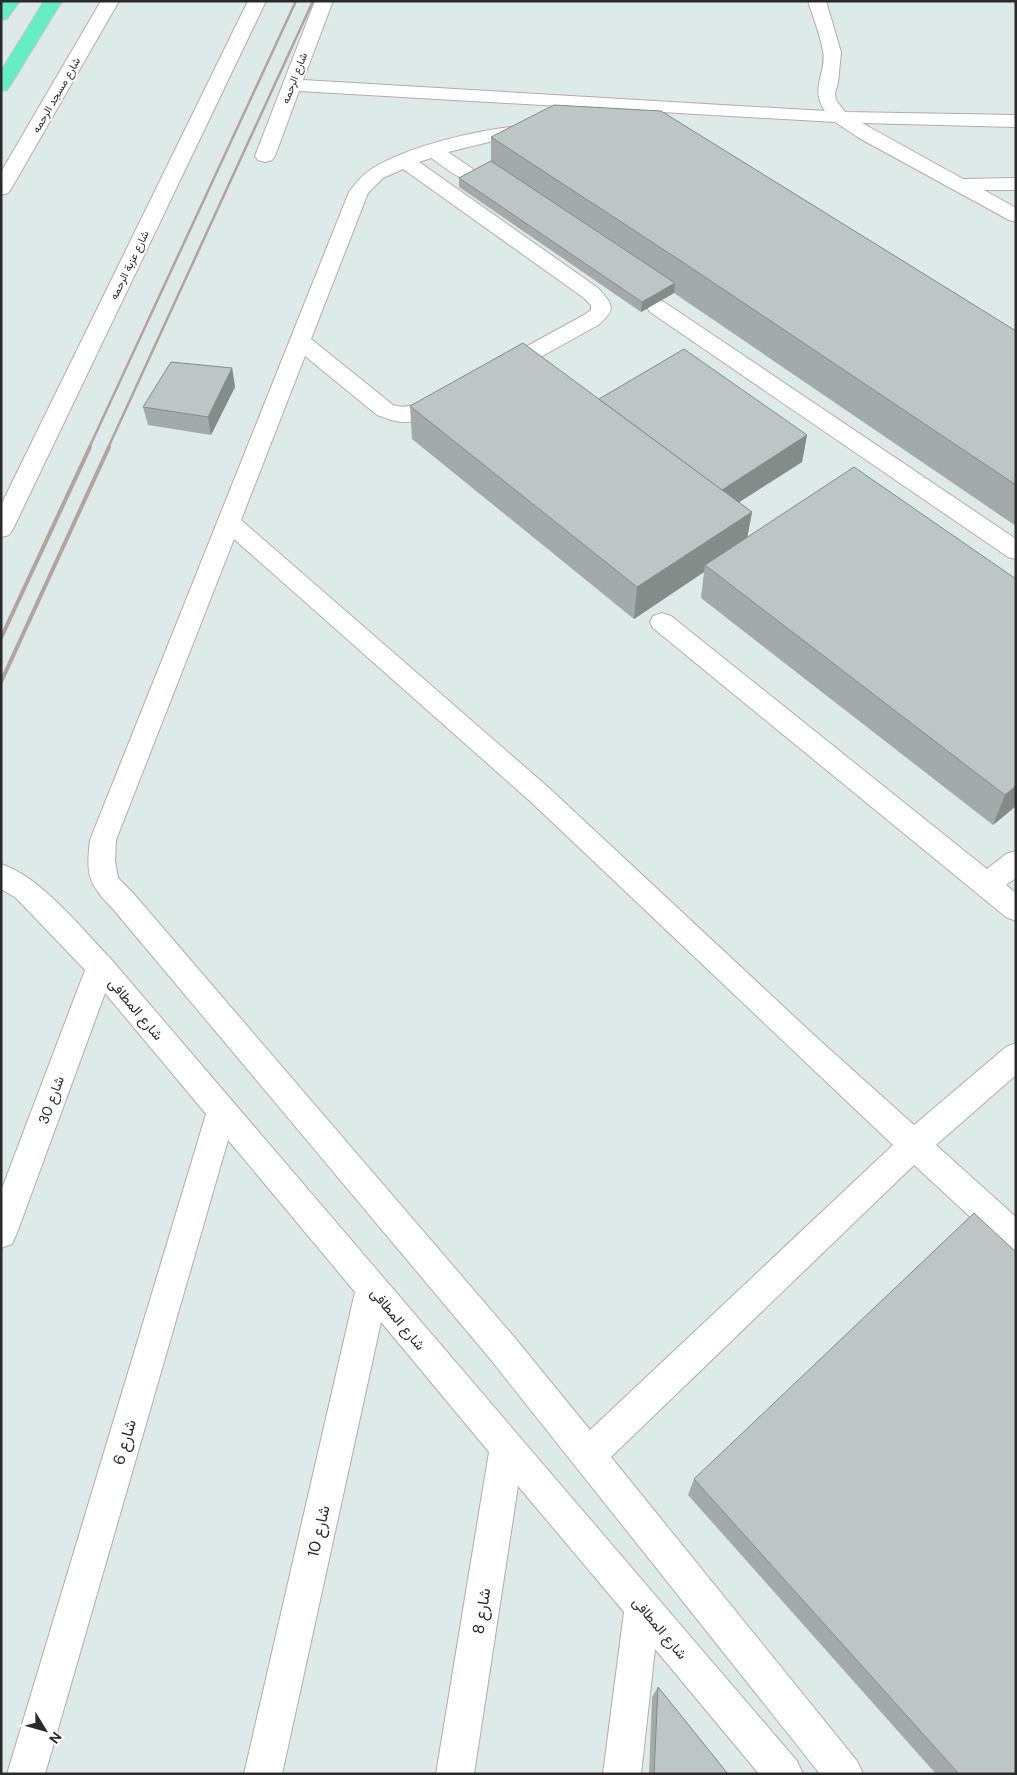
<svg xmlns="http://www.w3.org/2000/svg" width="1017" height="1775" font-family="'DM Sans',Vazirmatn,sans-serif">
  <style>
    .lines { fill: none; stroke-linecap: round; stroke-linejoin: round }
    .minor-casing { stroke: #b5abaa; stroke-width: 2 }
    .highway-casing { stroke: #c8c8c8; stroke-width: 2 }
    .minor { fill: #fff; fill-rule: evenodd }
    .highway { fill: #66edc2; fill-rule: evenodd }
    .rail-far1 { stroke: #b2a3a1; stroke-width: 2.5 }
    .rail { stroke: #b2a3a1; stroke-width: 4 }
    .wall { fill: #a3aaa9 }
    .shaded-wall { fill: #848b89 }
    .building { fill: #bdc6c4; stroke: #848b89 }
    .labels { text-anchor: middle; stroke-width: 4; stroke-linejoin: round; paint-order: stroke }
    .far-street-label { font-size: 11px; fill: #2a2a2a; stroke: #fff }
    .street-label { font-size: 14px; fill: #2a2a2a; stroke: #fff }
    .near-street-label { font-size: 16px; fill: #2a2a2a; stroke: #fff }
  </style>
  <rect width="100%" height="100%" fill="#ddeae8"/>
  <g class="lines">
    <!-- minor casing -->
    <g class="minor-casing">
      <g id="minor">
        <polygon points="101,1 119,1 11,189 8,193 1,195 1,172"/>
        <polygon points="248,1 266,1 13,529 9,535 1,537 1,505"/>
        <path d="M315,1H333L303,80L825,111C809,87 827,75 823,51C820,34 813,17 808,1H826L841,52L838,83L835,93L836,100L845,112L1016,115V127L862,123L963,179L1016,178V190H984L1016,208V222L1009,220L859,138L835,122L299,91L275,156L272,160L265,162L258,160L255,156Z"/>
        <path d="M533,125L540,127L542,131L540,135L497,140L448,152L476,171L479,175L476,179C460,183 444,166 431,158L419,162L598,288C613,305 617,309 598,325L510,374L502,376L494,374L491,369L494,364L584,315L591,310V305L584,298L403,169L383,178L368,193L311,339L393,405C418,413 431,389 453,395L456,400C447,415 418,423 401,422C393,421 385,418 377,415L305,356L241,520L549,788L815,1036L914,1125L1006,1047L1016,1043V1075L936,1145L1016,1217V1253L1005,1249L914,1165L611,1457L857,1761L863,1774H820L491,1360L113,909C88,883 86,876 90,840L349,192C355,184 362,175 370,170C408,145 488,127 533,125ZM234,539L531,802L893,1145L590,1430L515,1338L133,893L118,878L115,861L116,840Z"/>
        <polygon points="657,300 664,302 1016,539 1016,559 1008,557 650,312 647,307 650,302"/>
        <polygon points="662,613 671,616 987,869 1006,854 1016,851 1016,878 1006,885 1016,893 1016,921 1006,917 653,628 650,622 653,616"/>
        <path d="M1,864C42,878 80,927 110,958L797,1761L803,1774H759L655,1649L641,1774H603L624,1612L518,1486L474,1774H436L489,1452L381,1322L282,1774H244L355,1292L228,1140L45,1774H7L206,1114L105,993L17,1233L12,1244L1,1248V1191L85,970L16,898L1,889Z"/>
      </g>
    </g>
    <!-- highway casing -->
    <g class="highway-casing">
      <g id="highway">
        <polygon points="2,1 20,1 7,19 1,20"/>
        <polygon points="44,1 62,1 10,86 7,90 1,91 1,71"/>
      </g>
    </g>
    <!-- minor -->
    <use href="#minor" class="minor"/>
    <!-- highway -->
    <use href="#highway" class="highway"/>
    <!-- rail-far1 -->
    <g class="rail-far1">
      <polyline points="89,448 296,1"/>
      <polyline points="108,448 313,1"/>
    </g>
    <!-- rail -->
    <g class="rail">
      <polyline points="1,638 90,447"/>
      <polyline points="1,682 109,447"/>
    </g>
  </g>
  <!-- wall -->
  <g class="wall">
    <polygon points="491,137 1016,331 1016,526 674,293 641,312 459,187 459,178 491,161"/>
    <polygon points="232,368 235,387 211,435 148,425 143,407"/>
    <polygon points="410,406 807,435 802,462 739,502 752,512 747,538 1016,579 1016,806 993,825 701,598 704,572 634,619 412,439"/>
    <polygon points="694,1479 1016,1774 936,1774 688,1495"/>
    <polygon points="658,1687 728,1774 649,1774 652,1697"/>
  </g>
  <!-- shaded-wall -->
  <g class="shaded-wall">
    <polygon points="675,283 674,293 641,312 642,302"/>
    <polygon points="232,368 235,387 211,435 208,417"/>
    <polygon points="807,435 802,462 713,519 716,493"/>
    <polygon points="752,512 746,544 705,565 704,572 634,619 637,587"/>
    <polygon points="1016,786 1016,806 993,825 1005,795"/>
  </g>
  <!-- building -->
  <g class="building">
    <polygon points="554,105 661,111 1016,331 1016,485 678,259 491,137"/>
    <polygon points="491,161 675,283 642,302 459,178"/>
    <polygon points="523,343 752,512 637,587 410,406"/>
    <polygon points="684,349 807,435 722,490 599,399"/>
    <polygon points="171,362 232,368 208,417 143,407"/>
    <polygon points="854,467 1016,579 1016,786 1005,795 705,565"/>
    <polygon points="974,1213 1016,1252 1016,1774 959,1774 694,1479"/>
    <polygon points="658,1687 728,1774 654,1774"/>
  </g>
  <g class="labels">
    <!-- far-street labels -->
    <g class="far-street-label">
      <text transform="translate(294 78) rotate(-69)" y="4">شارع الرحمه</text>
      <text transform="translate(56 95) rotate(-60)" y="4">شارع مسجد الرحمه</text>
      <text transform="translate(129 265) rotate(-64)" y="4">شارع عزبة الرحمه</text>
    </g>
    <!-- street labels -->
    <g class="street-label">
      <text transform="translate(136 1009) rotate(50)" y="5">شارع المطافى</text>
      <text transform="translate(51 1100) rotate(-70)" y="5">شارع 30</text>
      <text transform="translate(398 1319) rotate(50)" y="5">شارع المطافى</text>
      <text transform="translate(660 1628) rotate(50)" y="5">شارع المطافى</text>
    </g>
    <!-- near-street labels -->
    <g class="near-street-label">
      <text transform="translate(124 1442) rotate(-74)" y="6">شارع 6</text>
      <text transform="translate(318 1531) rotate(-77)" y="6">شارع 10</text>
      <text transform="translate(481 1611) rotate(-81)" y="6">شارع 8</text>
    </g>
  </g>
  <!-- border -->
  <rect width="1017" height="1775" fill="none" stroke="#2a2a2a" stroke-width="5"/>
  <!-- north arrow -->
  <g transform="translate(45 1730) rotate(127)" stroke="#ffffff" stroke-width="4" paint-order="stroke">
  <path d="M0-4L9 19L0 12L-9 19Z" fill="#2a2a2a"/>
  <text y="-8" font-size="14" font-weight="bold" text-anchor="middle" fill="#2a2a2a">N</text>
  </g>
</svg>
